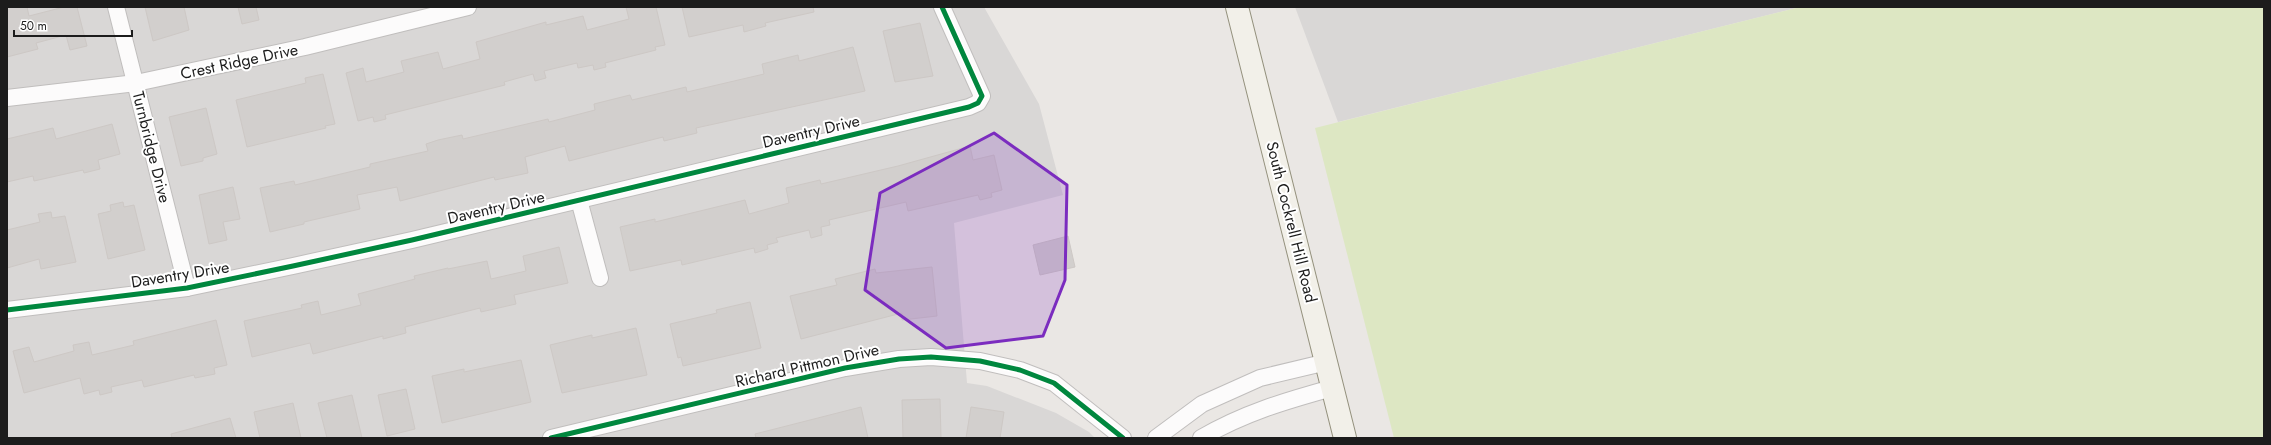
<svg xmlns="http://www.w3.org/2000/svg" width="2271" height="445" font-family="Jost,sans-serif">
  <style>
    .residential { fill: #d9d7d6 }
    .grass { fill: #dde7c3 }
    .building { fill: #d2cfcd; stroke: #cdc8c5 }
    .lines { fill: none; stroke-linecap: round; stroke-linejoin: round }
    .street-casing { stroke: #c0bebd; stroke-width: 18 }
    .secondary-casing { stroke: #94917d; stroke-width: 24 }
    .street { stroke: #fcfbfb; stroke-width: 16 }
    .secondary { stroke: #f2f0e9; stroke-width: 22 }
    .cycleway-casing { stroke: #fff; stroke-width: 8 }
    .cycleway { stroke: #00873e; stroke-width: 5 }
    .marked { fill: #7b2cbf; fill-opacity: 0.2; stroke: #7b2cbf; stroke-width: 3; stroke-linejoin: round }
    .labels { text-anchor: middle; stroke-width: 4; stroke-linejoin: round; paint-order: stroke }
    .street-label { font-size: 16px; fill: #1c1c1c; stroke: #fff }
  </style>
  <rect width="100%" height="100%" fill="#eae7e4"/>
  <!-- residential -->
  <g class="residential">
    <polygon points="7,7 984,7 1039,104 1063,195 954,223 967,383 987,386 1056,413 1089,432 1095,438 7,438"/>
    <polygon points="1295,7 1800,7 1338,122"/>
  </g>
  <!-- grass -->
  <polygon class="grass" points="1800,7 2264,7 2264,438 1394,438 1315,128"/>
  <!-- building -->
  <g class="building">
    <polygon points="7,7 27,7 29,16 64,7 77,7 87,46 70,50 66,35 36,43 38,49 7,57"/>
    <polygon points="145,7 184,7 189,30 153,41"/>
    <polygon points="238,7 256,7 259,20 242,24"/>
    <polygon points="626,7 656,7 665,45 655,47 656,50 605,63 606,67 594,70 593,65 578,68 577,63 544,71 546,78 535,81 533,74 504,82 505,85 385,115 386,119 374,122 373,117 358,121 346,73 363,68 366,82 404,72 401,61 438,52 443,69 480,59 476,42 546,22 546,25 583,16 587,30 629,19"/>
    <polygon points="682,7 813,7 814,12 765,23 766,26 744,32 743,25 689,37"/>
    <polygon points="920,23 933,76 895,82 883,31"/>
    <polygon points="853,47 865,91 696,128 697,133 664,141 663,137 569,161 565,146 525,157 528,173 495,180 494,177 400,201 397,187 357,195 360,209 304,222 304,224 270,232 260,188 294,181 295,185 370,167 370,164 428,151 426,144 438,140 462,135 463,139 548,119 549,122 595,110 594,104 630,95 632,100 686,87 687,92 764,74 762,64 798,55 799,61"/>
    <polygon points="323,74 335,124 325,126 326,128 247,147 236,100 306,83 305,78"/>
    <polygon points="206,108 217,154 203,158 203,161 181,166 169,117"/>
    <polygon points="112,124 120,154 98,160 100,169 84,173 83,170 34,181 33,176 7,182 7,139 53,128 56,139"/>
    <polygon points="970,146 973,160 994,155 1002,190 991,193 992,197 980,200 978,195 908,211 906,202 829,220 830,225 821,227 822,235 811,238 809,230 776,238 778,242 767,245 768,249 755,253 754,248 682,265 681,260 630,271 620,227 655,219 655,222 745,200 749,214 789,203 786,188 820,180 821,184 898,166"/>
    <polygon points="233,187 240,219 223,222 227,240 209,244 199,195"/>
    <polygon points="123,202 124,207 134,205 145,250 108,259 98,214 111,211 110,205"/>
    <polygon points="51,212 52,218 65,216 76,262 41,269 39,259 7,268 7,230 40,222 38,214"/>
    <polygon points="1068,236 1075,267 1040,275 1033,245"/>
    <polygon points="559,247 568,283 514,295 516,304 481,312 480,308 405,327 406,333 383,339 383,336 313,354 310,343 252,357 244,321 302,308 301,305 318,301 321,315 361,305 358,294 415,279 414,276 448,268 448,269 487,261 491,279 526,271 523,256"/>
    <polygon points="932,267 937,316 902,320 902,313 801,339 790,296 837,285 835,279 875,269 876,273"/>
    <polygon points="750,302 761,348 683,366 681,357 678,358 670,324 717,313 716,310"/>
    <polygon points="216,320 227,365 214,368 215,374 195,378 194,375 144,387 142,380 111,387 112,392 100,395 99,390 84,394 80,378 24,393 13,351 29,347 34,362 74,351 73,345 89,342 92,355 134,345 133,341"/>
    <polygon points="636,328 647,375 562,393 550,345 592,335 592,338"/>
    <polygon points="521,360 531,402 442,423 432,376 464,369 464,372"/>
    <polygon points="406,389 415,429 387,436 378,395"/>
    <polygon points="352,395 362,438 327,438 318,403"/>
    <polygon points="940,399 941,438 903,438 902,400"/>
    <polygon points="293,403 301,438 260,438 254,412"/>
    <polygon points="861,407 868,438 756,438 755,434"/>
    <polygon points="971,407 1004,412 1000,438 966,438"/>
    <polygon points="230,418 236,438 172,438 171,434"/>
  </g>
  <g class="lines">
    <!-- street casing -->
    <g class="street-casing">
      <g id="street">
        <polyline points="116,7 187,288"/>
        <polyline points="7,98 136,83 305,47 468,7"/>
        <polyline points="579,200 600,278"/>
        <polyline points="7,310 187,288 293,266 412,240 969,107 978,103 982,96 942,7"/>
        <polyline points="551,438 845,368 899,359 931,357 980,361 1020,370 1054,383 1123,438"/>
        <polyline points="1156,438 1202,404 1260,378 1327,362"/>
        <path d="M1201,438C1244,413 1285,401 1332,388"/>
      </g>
    </g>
    <!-- secondary casing -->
    <g class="secondary-casing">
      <polyline id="secondary" points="1237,7 1345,438"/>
    </g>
    <!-- street -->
    <use href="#street" class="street"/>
    <!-- secondary -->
    <use href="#secondary" class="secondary"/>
    <!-- cycleway casing -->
    <g class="cycleway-casing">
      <g id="cycleway">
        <polyline points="7,310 187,288 293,266 412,240 969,107 978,103 982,96 942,7"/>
        <polyline points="551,438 845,368 899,359 931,357 980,361 1020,370 1054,383 1123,438"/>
      </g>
    </g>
    <!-- cycleway -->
    <use href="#cycleway" class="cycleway"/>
  </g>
  <!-- marked area -->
  <path class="marked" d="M994,133L1067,185L1065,280L1043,336L946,348L865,290L880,193Z"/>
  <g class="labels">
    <!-- street labels -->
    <g class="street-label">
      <text transform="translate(239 61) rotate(-12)" y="6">Crest Ridge Drive</text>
      <text transform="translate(811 131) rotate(-13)" y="6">Daventry Drive</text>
      <text transform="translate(152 147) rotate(76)" y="6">Turnbridge Drive</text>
      <text transform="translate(496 207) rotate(-13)" y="6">Daventry Drive</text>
      <text transform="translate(1292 222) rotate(76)" y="6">South Cockrell Hill Road</text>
      <text transform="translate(180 274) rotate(-9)" y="6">Daventry Drive</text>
      <text transform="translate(807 365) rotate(-13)" y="6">Richard Pittmon Drive</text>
    </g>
  </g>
  <!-- border -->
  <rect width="2271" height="445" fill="none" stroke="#1c1c1c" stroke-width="16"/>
  <!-- scale -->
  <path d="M14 30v6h118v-6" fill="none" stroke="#1c1c1c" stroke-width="2"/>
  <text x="20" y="30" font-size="12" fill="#1c1c1c" stroke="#ffffff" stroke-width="3" paint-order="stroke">50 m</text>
</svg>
